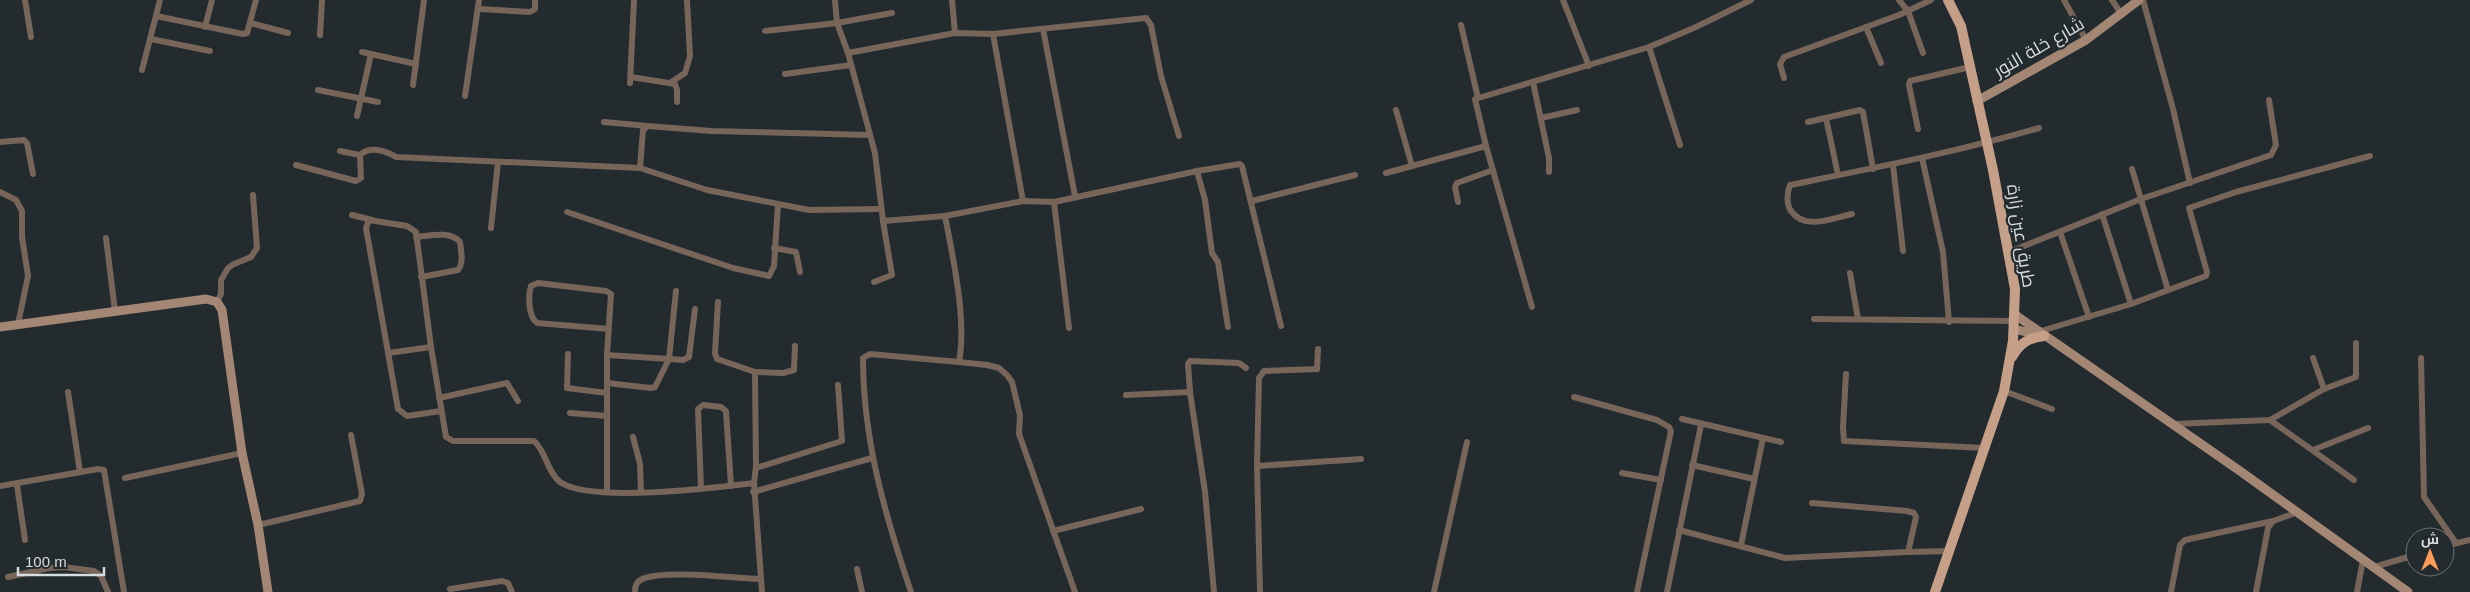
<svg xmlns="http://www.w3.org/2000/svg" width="2470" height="592" font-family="Arial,Cairo,sans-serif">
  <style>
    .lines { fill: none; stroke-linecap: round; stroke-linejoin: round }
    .street { stroke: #77655a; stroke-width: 6 }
    .secondary { stroke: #a48674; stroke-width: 9 }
    .primary { stroke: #c69f88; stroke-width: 10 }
    .labels { text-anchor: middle; stroke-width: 4.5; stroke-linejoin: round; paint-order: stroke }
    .street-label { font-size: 18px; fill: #d7dcde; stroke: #232b2e }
  </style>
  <rect width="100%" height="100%" fill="#232b2e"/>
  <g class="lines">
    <!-- street -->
    <g class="street">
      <polyline points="25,0 31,37"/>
      <polyline points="835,0 837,23 848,53 875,153 883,221 945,216 1023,201 1054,202 1197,171 1240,164 1242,166 1281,326"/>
      <polyline points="952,0 955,33"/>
      <polyline points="1563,0 1589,66"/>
      <polyline points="1899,0 1908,11 1923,53"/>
      <polyline points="2064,0 2086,40"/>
      <polyline points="2112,0 2122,15"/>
      <polyline points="2143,0 2173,109 2190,183"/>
      <polyline points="479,9 530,12 535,9 535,0"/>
      <polyline points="156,16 243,34 247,33 256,0"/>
      <polyline points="251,23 288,33"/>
      <polyline points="1461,25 1478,98"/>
      <polyline points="205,27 212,0"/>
      <polyline points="1866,27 1881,63"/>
      <polyline points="1043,29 1075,196"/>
      <polyline points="765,31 837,23 892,13"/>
      <polyline points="993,34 1023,201"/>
      <polyline points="320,35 322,0"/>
      <polyline points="151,39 210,51"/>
      <polyline points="1649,47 1680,145"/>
      <polyline points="362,52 416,64"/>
      <polyline points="848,53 955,33 993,34 1146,18 1151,25 1161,76 1179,136"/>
      <polyline points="142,70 160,0"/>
      <polyline points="785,74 851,65"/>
      <polyline points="631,77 675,84 677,90 677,102"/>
      <polyline points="1784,78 1780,64 1784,57 1899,15 1931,0"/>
      <polyline points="1533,82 1549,158 1549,172"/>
      <polyline points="630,83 634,0"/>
      <polyline points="670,83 685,73 690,56 687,0"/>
      <polyline points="413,85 424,0"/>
      <polyline points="318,90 378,102"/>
      <polyline points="465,96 479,0"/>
      <polyline points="1396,110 1412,166"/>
      <polyline points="357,116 371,54"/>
      <polyline points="1541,118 1577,110"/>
      <polyline points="1826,118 1838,175"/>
      <polyline points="604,122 648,126"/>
      <polyline points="1808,122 1860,110 1863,112 1873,169"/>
      <polyline points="1918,129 1909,85 1910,81 1970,67"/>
      <polyline points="0,142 24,140 27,143 33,174"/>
      <path d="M340,151L360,155C370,146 385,150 396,157L640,168L707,190L809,210L881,209"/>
      <polyline points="1922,158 1943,252 1949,322"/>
      <polyline points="296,165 356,181 361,178 360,155"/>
      <polyline points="1893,165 1903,251"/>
      <polyline points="640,168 643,130 648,126 711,131 870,135"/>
      <polyline points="2132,169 2168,290"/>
      <polyline points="1197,171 1205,200 1212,253 1218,262 1228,327"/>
      <polyline points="1386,173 1486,146"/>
      <polyline points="0,192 16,200 22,211 22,237 28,276 18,324"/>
      <polyline points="1252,201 1355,175"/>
      <polyline points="1054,202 1069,328"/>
      <polyline points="1458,202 1455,187 1457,183 1493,170"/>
      <polyline points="567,212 733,268 769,276 774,266 778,204"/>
      <path d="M1852,214C1832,218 1805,231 1791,211C1786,204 1787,192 1790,185C1874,168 1957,152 2039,128"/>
      <polyline points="2102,214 2131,304"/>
      <polyline points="352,215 372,220"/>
      <polyline points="491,228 498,162"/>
      <polyline points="2060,232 2089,317"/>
      <path d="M416,237C429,236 450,230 460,242C461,251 464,263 458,270L421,277"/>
      <polyline points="106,238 115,311"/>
      <polyline points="774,248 796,252 800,272"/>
      <polyline points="2009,252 2141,199 2271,155 2276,145 2269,100"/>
      <polyline points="1850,273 1858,319"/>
      <polyline points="874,282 892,275 883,221"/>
      <polyline points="217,302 221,294 221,280 228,268 234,264 251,257 257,248 253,195"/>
      <polyline points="718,302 715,353 717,359 755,372 756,466 754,483"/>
      <polyline points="1532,307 1486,146 1475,99 1649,47 1696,27 1751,0"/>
      <polyline points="1814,319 2014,321"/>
      <polyline points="2041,331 2131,304 2206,276 2207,272 2189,208 2236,192 2370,156"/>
      <polyline points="388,353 431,347"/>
      <polyline points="568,354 567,388 607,393"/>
      <polyline points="607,355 669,359 676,291"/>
      <polyline points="2313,358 2324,389"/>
      <polyline points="2421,358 2424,497 2456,543"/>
      <polyline points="959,362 987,365 999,368 1007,375 1012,382 1020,415 1019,434 1075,592"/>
      <polyline points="755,372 783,373 794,370 795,346"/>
      <polyline points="1846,374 1843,427 1844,441 1985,448"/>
      <polyline points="607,383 651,388 655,387 669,359 683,360 689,357 695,309"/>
      <polyline points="2004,391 2052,409"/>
      <polyline points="68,392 80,472"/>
      <polyline points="1190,392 1188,364 1190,361 1239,363 1246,368"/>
      <polyline points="1126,395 1190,392 1205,492 1214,592"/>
      <polyline points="1574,397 1657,420 1669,427 1671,431 1637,592"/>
      <polyline points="439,398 507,383 518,401"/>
      <path d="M441,411L407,416L398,409L366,228L369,220L407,226L416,232L431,347L446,437L453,441H534C546,451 547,472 560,482C590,503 714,488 754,483L762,592"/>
      <polyline points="570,413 607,416"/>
      <polyline points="1682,419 1781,442"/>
      <polyline points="2270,420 2354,480"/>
      <polyline points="2173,424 2270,420 2324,389 2356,377 2356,343"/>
      <polyline points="633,437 640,464 641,492"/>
      <polyline points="2313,450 2368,428"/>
      <polyline points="1692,465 1754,479"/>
      <polyline points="756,466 759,467 842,441 838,385"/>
      <polyline points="1257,466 1361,459"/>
      <polyline points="1622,473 1661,480"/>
      <polyline points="125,478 242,453"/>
      <polyline points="17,485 25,540"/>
      <polyline points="0,486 98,469 104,470 124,592"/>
      <polyline points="701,488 698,409 703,405 721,407 726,411 731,486"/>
      <path d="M607,492V355L611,294L606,291L538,283L531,286C528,296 528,316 537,323L609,329"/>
      <polyline points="753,492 872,458"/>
      <polyline points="1812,503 1907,511 1914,513 1916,517 1908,552 1949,551"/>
      <polyline points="258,525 360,501 362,494 351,435"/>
      <polyline points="1679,530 1785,558 1908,552"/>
      <polyline points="1053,531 1141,509"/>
      <polyline points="1741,545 1763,438"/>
      <polyline points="2445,546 2470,540"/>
      <polyline points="2374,567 2415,555"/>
      <polyline points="857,569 862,592"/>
      <polyline points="8,577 49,568 64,567 94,571 101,576 108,592"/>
      <polyline points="450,589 502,581 508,583 512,592"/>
      <path d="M635,592C635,585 637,580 645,578C669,570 732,578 760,579"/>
      <path d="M911,592C885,515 863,440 863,358L870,354L959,362C967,320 953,258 945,216"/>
      <polyline points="1260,592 1257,466 1259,378 1264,371 1317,369 1318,349"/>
      <polyline points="1434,592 1467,442"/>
      <polyline points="1667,592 1701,425"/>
      <polyline points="2171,592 2180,545 2185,540 2273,521"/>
      <polyline points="2256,592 2268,528 2273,521 2298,512"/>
      <polyline points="2357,592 2363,560"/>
    </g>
    <!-- secondary -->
    <g class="secondary">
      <polyline points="1977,101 2086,40 2139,0"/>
      <polyline points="2014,314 2240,471 2408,592"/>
      <polyline points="0,327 206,299 217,302 222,310 242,453 258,525 268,592"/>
      <polyline points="2014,329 2043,336"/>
    </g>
    <!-- primary -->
    <g class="primary">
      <path d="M2012,357C2020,343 2028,338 2044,336"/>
      <polyline points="1935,592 2004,391 2013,341 2015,289 1993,170 1961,26 1948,0"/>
    </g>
  </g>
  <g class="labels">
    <!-- street labels -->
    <g class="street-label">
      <text transform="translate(2039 47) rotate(-30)" y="6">شارع خلة النور</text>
      <text transform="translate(2021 236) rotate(81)" y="6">طريق عين زارة</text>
    </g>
  </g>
  <!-- north arrow -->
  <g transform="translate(2430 552)"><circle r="24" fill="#232b2e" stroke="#6b7274"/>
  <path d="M0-4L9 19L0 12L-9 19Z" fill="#ff9b5a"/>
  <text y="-8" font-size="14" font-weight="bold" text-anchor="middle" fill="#d7dcde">ش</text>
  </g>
  <!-- scale -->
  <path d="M18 567v8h86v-8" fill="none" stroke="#d7dcde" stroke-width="2.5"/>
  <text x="25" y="567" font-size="15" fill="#d7dcde" stroke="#232b2e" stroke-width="4" paint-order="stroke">100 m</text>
</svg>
